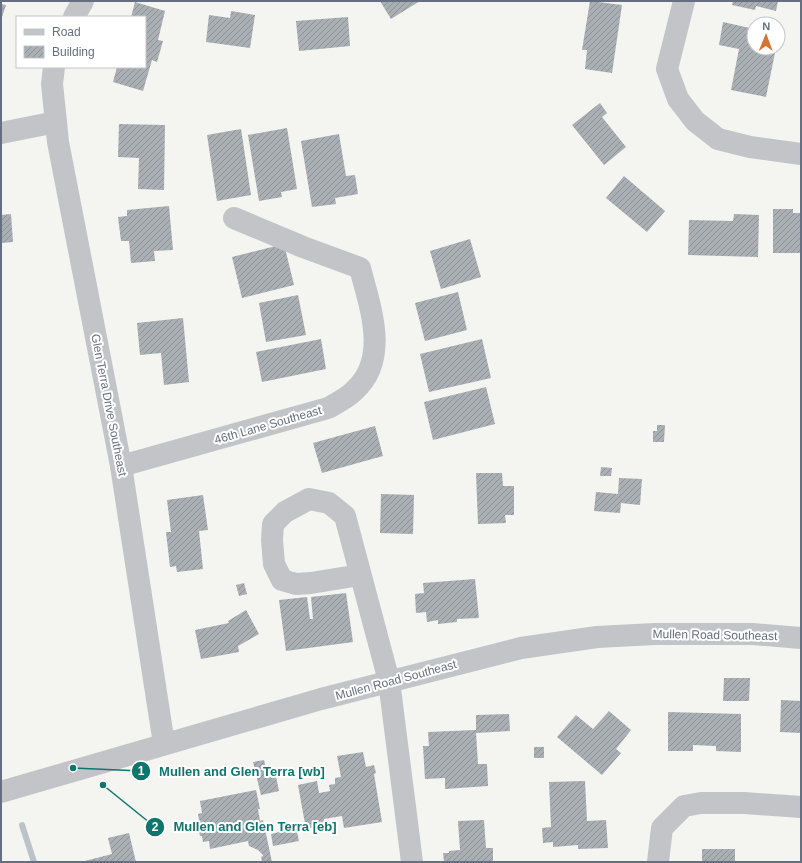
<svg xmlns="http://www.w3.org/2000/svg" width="802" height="863" font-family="Arial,sans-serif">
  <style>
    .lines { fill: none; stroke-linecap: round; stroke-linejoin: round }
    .stream { stroke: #bcc3c8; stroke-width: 6 }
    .building { fill: url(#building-hatch) }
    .minor { stroke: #c2c4c8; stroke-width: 22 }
    .labels { text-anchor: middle; stroke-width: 4; stroke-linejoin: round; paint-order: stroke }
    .street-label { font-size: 12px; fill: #666f7f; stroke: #fff }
    .leader { fill: none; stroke: #0f766e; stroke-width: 1.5 }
    .callout-dot { fill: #0f766e; stroke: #fff; stroke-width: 1.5 }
    .mark-label { font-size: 12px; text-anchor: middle; font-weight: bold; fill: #fff }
    .callout-label { font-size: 13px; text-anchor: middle; font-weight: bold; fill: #0f766e; stroke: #fff; stroke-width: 4; stroke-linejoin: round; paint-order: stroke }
  </style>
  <defs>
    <pattern id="building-hatch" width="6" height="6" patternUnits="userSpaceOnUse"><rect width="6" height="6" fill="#aaafb4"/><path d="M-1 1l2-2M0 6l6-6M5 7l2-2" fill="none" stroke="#8e9398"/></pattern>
  </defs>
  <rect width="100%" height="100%" fill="#f4f4f1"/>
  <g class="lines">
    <!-- stream -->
    <polyline class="stream" points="22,825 34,862"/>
  </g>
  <!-- building -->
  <g class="building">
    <polygon points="380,1 420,1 391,19"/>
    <polygon points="590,1 622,5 612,73 585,69 587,50 582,50"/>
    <polygon points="733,1 778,1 776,11 756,6 755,10 732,5"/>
    <polygon points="135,2 165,11 158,40 163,41 157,62 152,60 143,91 113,82 117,67 145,67 145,17 131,17"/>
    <polygon points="1,4 6,5 1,20"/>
    <polygon points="231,11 255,15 250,48 206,42 209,15 230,18"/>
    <polygon points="348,17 350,46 299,51 296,21"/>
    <polygon points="723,22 754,29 754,48 776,48 766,97 731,90 739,49 719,45"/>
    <polygon points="600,103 607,113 602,117 626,147 604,165 572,125"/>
    <polygon points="119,124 165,125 164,190 138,189 139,158 118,157"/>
    <polygon points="287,128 297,189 281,192 282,197 259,201 248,135"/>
    <polygon points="241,129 251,195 217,201 207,135"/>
    <polygon points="339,134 346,176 355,175 358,194 335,198 336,204 312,207 301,141"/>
    <polygon points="624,176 665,211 647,232 606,198"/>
    <polygon points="169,206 173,250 154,251 155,261 131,263 129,241 121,241 118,217 127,216 127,210"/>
    <polygon points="773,209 793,209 793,213 801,213 801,253 773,253"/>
    <polygon points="11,214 13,242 1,243 1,215"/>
    <polygon points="734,214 759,215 758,257 688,255 689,220 733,221"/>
    <polygon points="470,239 481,277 441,289 430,251"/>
    <polygon points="284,244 294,285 242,298 232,257"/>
    <polygon points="458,292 467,330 425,341 415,303"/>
    <polygon points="298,295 306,335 266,342 259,303"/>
    <polygon points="183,318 189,382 164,385 161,353 140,355 137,323"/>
    <polygon points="321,339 326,369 262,382 256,352"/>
    <polygon points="482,339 491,378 429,392 420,354"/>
    <polygon points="486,387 495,424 433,440 424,402"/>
    <polygon points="657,425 665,425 664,442 653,442 653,431 657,431"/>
    <polygon points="375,426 383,456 322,473 313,443"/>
    <polygon points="601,467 612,468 611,476 600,476"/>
    <polygon points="476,473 502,473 503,486 514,486 514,515 505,515 506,523 478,524"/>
    <polygon points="619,478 642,479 640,505 621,503 620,513 594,511 596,492 618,494"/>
    <polygon points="381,494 414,495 413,534 380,533"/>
    <polygon points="203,495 208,530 199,531 203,569 177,572 176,566 170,567 166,532 171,532 167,500"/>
    <polygon points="475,579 479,618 457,619 457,622 438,624 438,620 427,622 426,612 416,613 415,594 424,593 423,583"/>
    <polygon points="244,583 247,594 239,596 236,585"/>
    <polygon points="346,593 353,642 286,651 279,600 307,597 310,619 313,619 311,597"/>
    <polygon points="246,610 259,634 238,646 239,652 201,659 195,630 229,623 228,621"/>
    <polygon points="724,678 750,678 749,701 723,701"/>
    <polygon points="781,700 801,701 801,733 780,732"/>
    <polygon points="609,711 631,730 616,749 621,753 602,775 557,737 576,715 593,729"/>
    <polygon points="668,712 741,714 741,752 716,751 716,746 693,745 693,751 668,751"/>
    <polygon points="509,714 510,731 476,733 478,764 487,764 488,786 445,789 445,778 425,779 423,746 429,746 428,732 476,730 476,715"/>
    <rect x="534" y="747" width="10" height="11"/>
    <polygon points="363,752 366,767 374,765 376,773 374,774 382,822 344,828 342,816 324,819 325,825 306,829 298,785 317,781 319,793 330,791 329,785 335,784 335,778 341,777 337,756"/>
    <polygon points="264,760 266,769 274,767 279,791 261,795 253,762"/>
    <polygon points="585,781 587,821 606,820 608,848 578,849 578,845 553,847 553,842 543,843 542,828 551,827 549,782"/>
    <polygon points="256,790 260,809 258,809 260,821 263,820 272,862 262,862 261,857 263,856 263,855 258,850 249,846 248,841 210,849 209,841 203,842 202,836 200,836 196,821 199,820 198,814 202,813 200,801"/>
    <polygon points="484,820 486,848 493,848 493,862 444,862 443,853 449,853 449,851 460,850 458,821"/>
    <polygon points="296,828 299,841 273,846 271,834"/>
    <polygon points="129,833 136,862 81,862 112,854 108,838"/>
    <rect x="702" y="849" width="33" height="13"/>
  </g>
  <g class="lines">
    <!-- minor -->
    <g class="minor">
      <polyline points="684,1 667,69 678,99 695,121 718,139 750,147 801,154"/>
      <polyline points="74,17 83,1"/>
      <polyline points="54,67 52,84 58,142 121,466 164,744"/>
      <polyline points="1,133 56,122"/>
      <path d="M121,466L328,408C337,403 347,398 354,391C390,359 370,307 360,268L303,247L234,218"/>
      <polyline points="360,575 311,583 296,584 282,580 274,564 272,540 273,524 285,512 309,499 329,503 345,516 389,681 412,862"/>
      <polyline points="1,792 321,699 521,648 597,637 655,634 753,634 801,638"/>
      <polyline points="658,862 662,828 684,806 701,803 744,803 801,807"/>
    </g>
  </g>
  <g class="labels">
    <!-- street labels -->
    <g class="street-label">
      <text transform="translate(109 405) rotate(79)" y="4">Glen Terra Drive Southeast</text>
      <text transform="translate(268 425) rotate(-16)" y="4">46th Lane Southeast</text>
      <text transform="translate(715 635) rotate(1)" y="4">Mullen Road Southeast</text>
      <text transform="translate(396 680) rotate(-15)" y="4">Mullen Road Southeast</text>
    </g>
  </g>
  <!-- callouts -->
  <path class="leader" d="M73 768L141 771M103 785L155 827"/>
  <g class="callout-dot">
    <circle cx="73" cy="768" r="4"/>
    <circle cx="103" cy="785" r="4"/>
    <circle cx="141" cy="771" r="10"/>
    <circle cx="155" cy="827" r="10"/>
  </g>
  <g class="mark-label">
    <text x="141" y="775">1</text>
    <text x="155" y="831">2</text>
  </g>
  <g class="callout-label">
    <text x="242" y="776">Mullen and Glen Terra [wb]</text>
    <text x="255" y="831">Mullen and Glen Terra [eb]</text>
  </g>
  <!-- border -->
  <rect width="802" height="863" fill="none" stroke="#666f7f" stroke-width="4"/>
  <!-- legend -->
  <rect x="16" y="16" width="130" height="52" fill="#ffffff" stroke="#c2c5cc"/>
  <rect x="24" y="29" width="20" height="6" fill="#c2c4c8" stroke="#c2c5cc"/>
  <text x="52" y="36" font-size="12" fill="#666f7f">Road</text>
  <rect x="24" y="46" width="20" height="12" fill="url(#building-hatch)" stroke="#c2c5cc"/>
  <text x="52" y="56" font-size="12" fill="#666f7f">Building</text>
  <!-- north arrow -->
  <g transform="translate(766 36) rotate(1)"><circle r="19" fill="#ffffff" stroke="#c2c5cc"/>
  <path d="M0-3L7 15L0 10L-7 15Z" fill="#d47531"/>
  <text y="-6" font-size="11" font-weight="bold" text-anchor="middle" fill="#666f7f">N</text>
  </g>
</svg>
